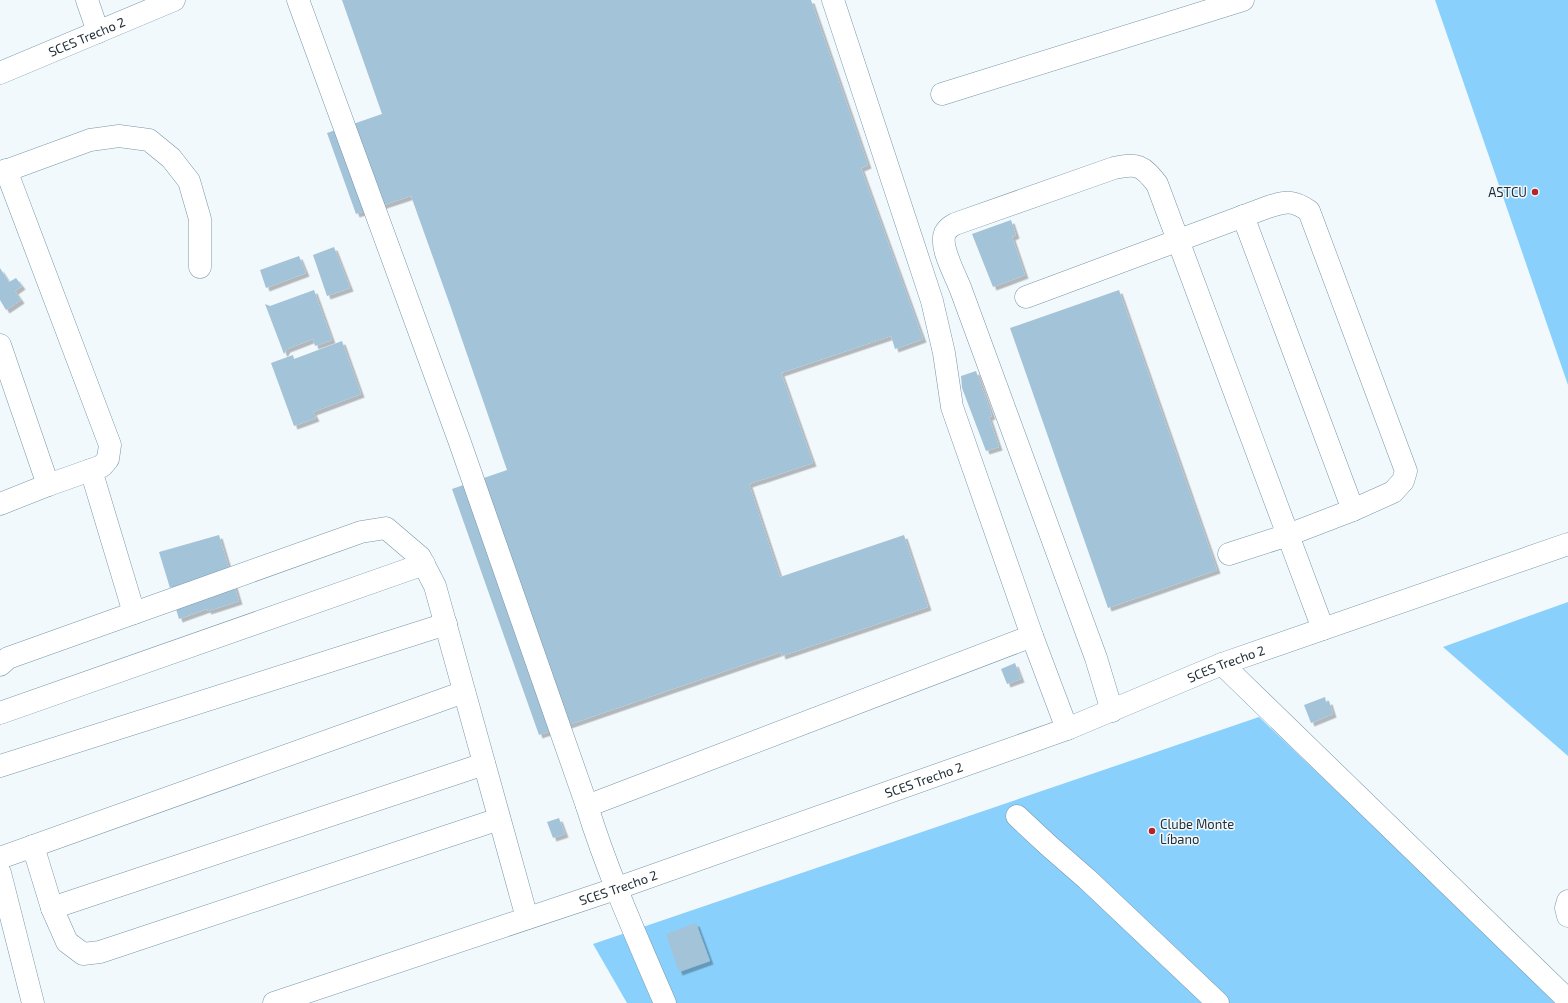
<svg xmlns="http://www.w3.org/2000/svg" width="1568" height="1003" font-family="'Exo 2',sans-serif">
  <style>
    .green { fill: #8ad0fc }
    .building { fill: #a3c3d8; filter: url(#shadow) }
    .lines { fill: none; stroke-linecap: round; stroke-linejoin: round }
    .minor-casing { stroke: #7796a9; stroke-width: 23 }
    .minor { stroke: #fff; stroke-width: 22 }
    .poi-dot { fill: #b52525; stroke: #f2f9fd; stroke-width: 1.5 }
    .labels { text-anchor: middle; stroke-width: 3; stroke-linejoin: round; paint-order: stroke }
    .street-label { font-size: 13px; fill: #222f37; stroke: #f2f9fd }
    .poi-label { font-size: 13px; fill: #222f37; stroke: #f2f9fd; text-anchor: end }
  </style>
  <defs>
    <filter id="shadow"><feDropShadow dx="3.5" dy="3.5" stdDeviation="0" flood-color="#0004"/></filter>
  </defs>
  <rect width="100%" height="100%" fill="#f2f9fd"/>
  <!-- green -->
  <g class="green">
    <polygon points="1435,0 1568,0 1568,385"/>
    <polygon points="1568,602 1568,756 1443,647"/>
    <polygon points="1259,717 1559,1003 627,1003 593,944"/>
  </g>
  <!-- building -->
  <g class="building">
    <polygon points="342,0 811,0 868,165 861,168 923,339 895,349 891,336 781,373 813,463 749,484 780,577 904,535 928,607 782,656 781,652 539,735 452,489 507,470 450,305 411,196 356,214 327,133 382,114"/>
    <polygon points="1011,220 1016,235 1012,237 1025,275 993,287 972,234"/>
    <polygon points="334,247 350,288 327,296 313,255"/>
    <polygon points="299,256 306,273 266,288 260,270"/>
    <polygon points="0,268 9,282 16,278 22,286 15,291 21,300 6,310 0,300"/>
    <polygon points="314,290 332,340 315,346 313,339 287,349 284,354 265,304 270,306"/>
    <polygon points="1119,290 1217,570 1108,608 1010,328"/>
    <polygon points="342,341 361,394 313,412 316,418 294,426 271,363 293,355 294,359"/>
    <polygon points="976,371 992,416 989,417 999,447 986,451 962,388 961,376"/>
    <polygon points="219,535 239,601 208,611 207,609 179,619 172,596 174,595 172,587 170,588 159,552"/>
    <polygon points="1015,663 1021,679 1007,684 1001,669"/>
    <polygon points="1325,697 1326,702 1329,701 1333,714 1311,723 1304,705"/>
    <polygon points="559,818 565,834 553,838 547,822"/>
    <polygon points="696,923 710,961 679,972 666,934"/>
  </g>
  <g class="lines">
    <!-- minor casing -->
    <g class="minor-casing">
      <g id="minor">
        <polyline points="87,0 98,32"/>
        <polyline points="298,0 459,440 587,806"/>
        <path id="s1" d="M0,73L174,0"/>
        <polyline points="942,94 1243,0"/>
        <polyline points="0,173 90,140 119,136 149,140 171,158 189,181 200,219 200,267"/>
        <polyline points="1243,216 1353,510"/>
        <path d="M1026,297L1268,207C1287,201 1293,200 1309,211L1406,471L1403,481L1393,492L1353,510L1288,535L1229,554"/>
        <polyline points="0,345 48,485"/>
        <polyline points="91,470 134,613"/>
        <polyline points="0,504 48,485 102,466 108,459 110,445 6,170"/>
        <polyline points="1032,636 1067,729"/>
        <polyline points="1222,664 1568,1000"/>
        <polyline points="0,665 8,658 361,532 386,528 420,557 435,586 527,918"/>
        <path d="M1112,711L1096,658L961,290C956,276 939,247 945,233C947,229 951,226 955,224L1114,168C1138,163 1142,165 1157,184L1323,629"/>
        <polyline points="0,713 424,564"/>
        <polyline points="0,766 446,624"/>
        <polyline points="1017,816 1048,845 1087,879 1218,1003"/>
        <polyline points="33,846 52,908 67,942 83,954 100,952 499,819"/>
        <polyline points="0,858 464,692"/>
        <polyline points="0,873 33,1003"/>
        <polyline points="1568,901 1566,908 1568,916"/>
        <polyline points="52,908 484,764"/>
        <path id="s2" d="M274,1003L615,889L1067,729L1222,664L1568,544"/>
        <path d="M665,1003C637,938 608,874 587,806L1032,636L952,407L944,353L932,301L833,0"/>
      </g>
    </g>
    <!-- minor -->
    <use href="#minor" class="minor"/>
  </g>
  <!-- markers -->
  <g class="poi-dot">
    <circle cx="1535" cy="192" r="4"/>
    <circle cx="1152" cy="831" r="4"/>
  </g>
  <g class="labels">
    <!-- street labels -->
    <g class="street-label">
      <text dy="5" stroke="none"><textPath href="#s1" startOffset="94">SCES Trecho 2</textPath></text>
      <text dy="5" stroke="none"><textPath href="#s2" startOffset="1011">SCES Trecho 2</textPath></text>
      <text dy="5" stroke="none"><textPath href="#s2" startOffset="687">SCES Trecho 2</textPath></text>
      <text dy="5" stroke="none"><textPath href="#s2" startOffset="363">SCES Trecho 2</textPath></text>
    </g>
    <!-- poi labels -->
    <g class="poi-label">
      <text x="1527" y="197">ASTCU</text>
      <text x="1160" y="829" text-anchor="start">Clube Monte<tspan x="1160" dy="15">Líbano</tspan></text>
    </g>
  </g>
</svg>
